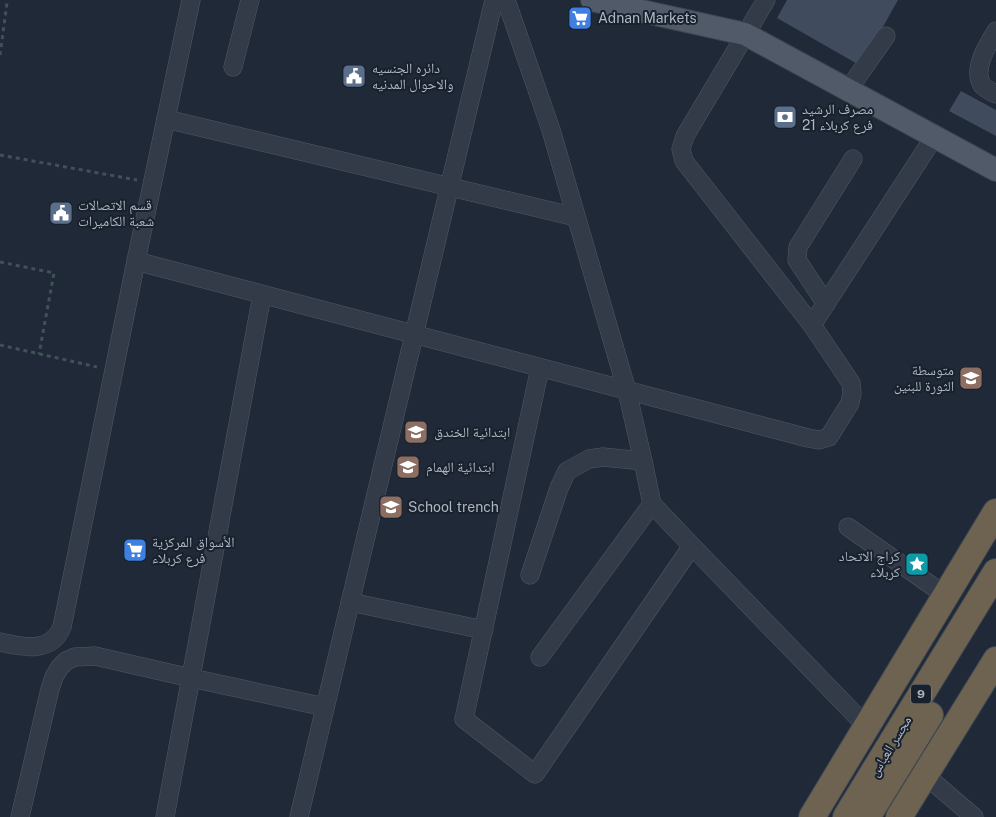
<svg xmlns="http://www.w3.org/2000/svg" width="996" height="817" font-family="'Public Sans','Noto Naskh Arabic',sans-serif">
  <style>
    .building { fill: #404c5d }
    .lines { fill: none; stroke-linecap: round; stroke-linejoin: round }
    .minor-casing { stroke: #505966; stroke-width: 19 }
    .major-casing { stroke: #3c4551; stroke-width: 24 }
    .highway-casing { stroke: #3d4652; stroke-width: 28 }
    .path { stroke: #3f5356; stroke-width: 3; stroke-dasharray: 4 4; stroke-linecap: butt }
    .minor { stroke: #333b48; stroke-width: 18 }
    .major { stroke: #515a68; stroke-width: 22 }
    .highway { stroke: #6e6350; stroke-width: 26 }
    .labels { text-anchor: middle; stroke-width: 4; stroke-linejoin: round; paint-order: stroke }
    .shield { fill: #19212c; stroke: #818997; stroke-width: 1 }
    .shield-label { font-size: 12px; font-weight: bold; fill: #adb6c5 }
    .poi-label { font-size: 14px; fill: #adb6c5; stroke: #19212c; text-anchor: start }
    .street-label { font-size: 14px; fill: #adb6c5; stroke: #19212c }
  </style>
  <rect width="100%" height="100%" fill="#1f2937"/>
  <!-- building -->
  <g class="building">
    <polygon points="787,0 898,0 861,66 777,18"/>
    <polygon points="961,91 996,110 996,136 949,111"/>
  </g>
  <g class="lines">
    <!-- minor casing -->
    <g class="minor-casing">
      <g id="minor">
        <polyline points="506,0 551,130 627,391 643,461 652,504 692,546 867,727"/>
        <path d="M996,31C988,44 972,69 982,85C985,89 992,92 996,94"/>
        <polyline points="233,67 250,0"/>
        <polyline points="848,90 886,36"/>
        <polyline points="166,119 576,217"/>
        <polyline points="136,261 808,438 819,440 829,437 850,403 852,393 851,383 812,325 684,161 681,149 685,136 766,0"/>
        <polyline points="826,304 797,260 798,247 853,159"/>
        <polyline points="812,325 934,137"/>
        <polyline points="540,368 464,719 535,774 692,546"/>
        <polyline points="848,527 945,595"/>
        <polyline points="530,575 559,488 567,471 589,459 603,457 643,461"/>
        <polyline points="350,602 484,630"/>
        <path d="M0,642C22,647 51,654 62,627L136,261L191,0"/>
        <polyline points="540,657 652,504"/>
        <polyline points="925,775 974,817"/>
        <polyline points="20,817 50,689 54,677 60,667 66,661 75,657 95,656 191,678 325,707"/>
        <polyline points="165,817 262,295"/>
        <polyline points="299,817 494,0"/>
      </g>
    </g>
    <!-- major casing -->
    <g class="major-casing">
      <polyline id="major" points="592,0 745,34 996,170"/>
    </g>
    <!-- highway casing -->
    <g class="highway-casing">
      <g id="highway">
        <polyline points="812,817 996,512"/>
        <polyline points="846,817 996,572"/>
        <polyline points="867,817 930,715"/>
        <polyline points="899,817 996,660"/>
      </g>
    </g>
    <!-- path -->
    <g class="path">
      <polyline points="0,55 7,3"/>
      <polyline points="0,155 137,180"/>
      <polyline points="0,262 54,273 39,354"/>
      <polyline points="0,345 97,367"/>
    </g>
    <!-- minor -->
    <use href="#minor" class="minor"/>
    <!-- major -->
    <use href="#major" class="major"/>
    <!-- highway -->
    <use href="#highway" class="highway"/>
  </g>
  <!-- icons -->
  <defs>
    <g id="supermarket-square" transform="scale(1.25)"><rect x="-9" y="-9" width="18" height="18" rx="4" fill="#3f7fe0" stroke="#19212c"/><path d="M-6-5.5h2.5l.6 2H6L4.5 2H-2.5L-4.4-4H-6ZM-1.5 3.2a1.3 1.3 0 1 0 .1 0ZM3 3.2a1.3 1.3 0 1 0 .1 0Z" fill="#fff"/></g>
    <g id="civic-square" transform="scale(1.25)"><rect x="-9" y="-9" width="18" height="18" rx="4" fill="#5c6f8a" stroke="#19212c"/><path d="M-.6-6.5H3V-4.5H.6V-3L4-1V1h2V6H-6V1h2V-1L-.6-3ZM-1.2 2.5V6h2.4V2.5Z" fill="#fff"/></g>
    <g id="bank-square" transform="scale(1.25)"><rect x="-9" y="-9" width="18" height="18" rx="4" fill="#5c6f8a" stroke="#19212c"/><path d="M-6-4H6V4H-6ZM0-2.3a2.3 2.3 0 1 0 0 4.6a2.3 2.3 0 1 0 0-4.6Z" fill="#fff"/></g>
    <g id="school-square" transform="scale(1.25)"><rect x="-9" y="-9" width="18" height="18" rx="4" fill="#8d6e63" stroke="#19212c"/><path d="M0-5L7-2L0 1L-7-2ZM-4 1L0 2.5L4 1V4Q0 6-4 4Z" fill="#fff"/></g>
    <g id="sight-square" transform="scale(1.25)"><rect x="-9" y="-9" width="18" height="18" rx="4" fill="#0f9aa8" stroke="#19212c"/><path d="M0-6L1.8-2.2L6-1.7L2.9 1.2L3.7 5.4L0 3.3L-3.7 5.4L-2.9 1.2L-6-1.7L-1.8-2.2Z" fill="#fff"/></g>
  </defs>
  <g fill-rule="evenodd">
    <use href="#supermarket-square" x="580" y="18"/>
    <use href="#civic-square" x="354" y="76"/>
    <use href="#bank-square" x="785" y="117"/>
    <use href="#civic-square" x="61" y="213"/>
    <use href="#school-square" x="971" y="378"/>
    <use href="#school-square" x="416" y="432"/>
    <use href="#school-square" x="408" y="467"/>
    <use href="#school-square" x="391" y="507"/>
    <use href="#supermarket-square" x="135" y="550"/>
    <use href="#sight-square" x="917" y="564"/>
  </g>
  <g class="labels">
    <!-- shield labels -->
    <rect class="shield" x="911" y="684.5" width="20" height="19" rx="4"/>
    <g class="shield-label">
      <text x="921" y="698">9</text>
    </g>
    <!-- poi labels -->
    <g class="poi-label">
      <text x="598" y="23">Adnan Markets</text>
      <text x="372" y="73">دائره الجنسيه<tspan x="372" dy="16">والاحوال المدنيه</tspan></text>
      <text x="802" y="114">مصرف الرشيد<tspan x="802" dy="16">فرع كربلاء 21</tspan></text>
      <text x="78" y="210">قسم الاتصالات<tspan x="78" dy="16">شعبة الكاميرات</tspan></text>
      <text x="954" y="375" text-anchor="end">متوسطة<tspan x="954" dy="16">الثورة للبنين</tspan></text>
      <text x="434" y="437">ابتدائية الخندق</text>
      <text x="426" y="472">ابتدائية الهمام</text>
      <text x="408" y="512">School trench</text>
      <text x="152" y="547">الأسواق المركزية<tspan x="152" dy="16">فرع كربلاء</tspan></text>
      <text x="900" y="561" text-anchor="end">كراج الاتحاد<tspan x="900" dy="16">كربلاء</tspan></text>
    </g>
    <!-- street labels -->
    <g class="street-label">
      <text transform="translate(890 746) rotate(-59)" y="5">مجسر العباس</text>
    </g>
  </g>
</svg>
